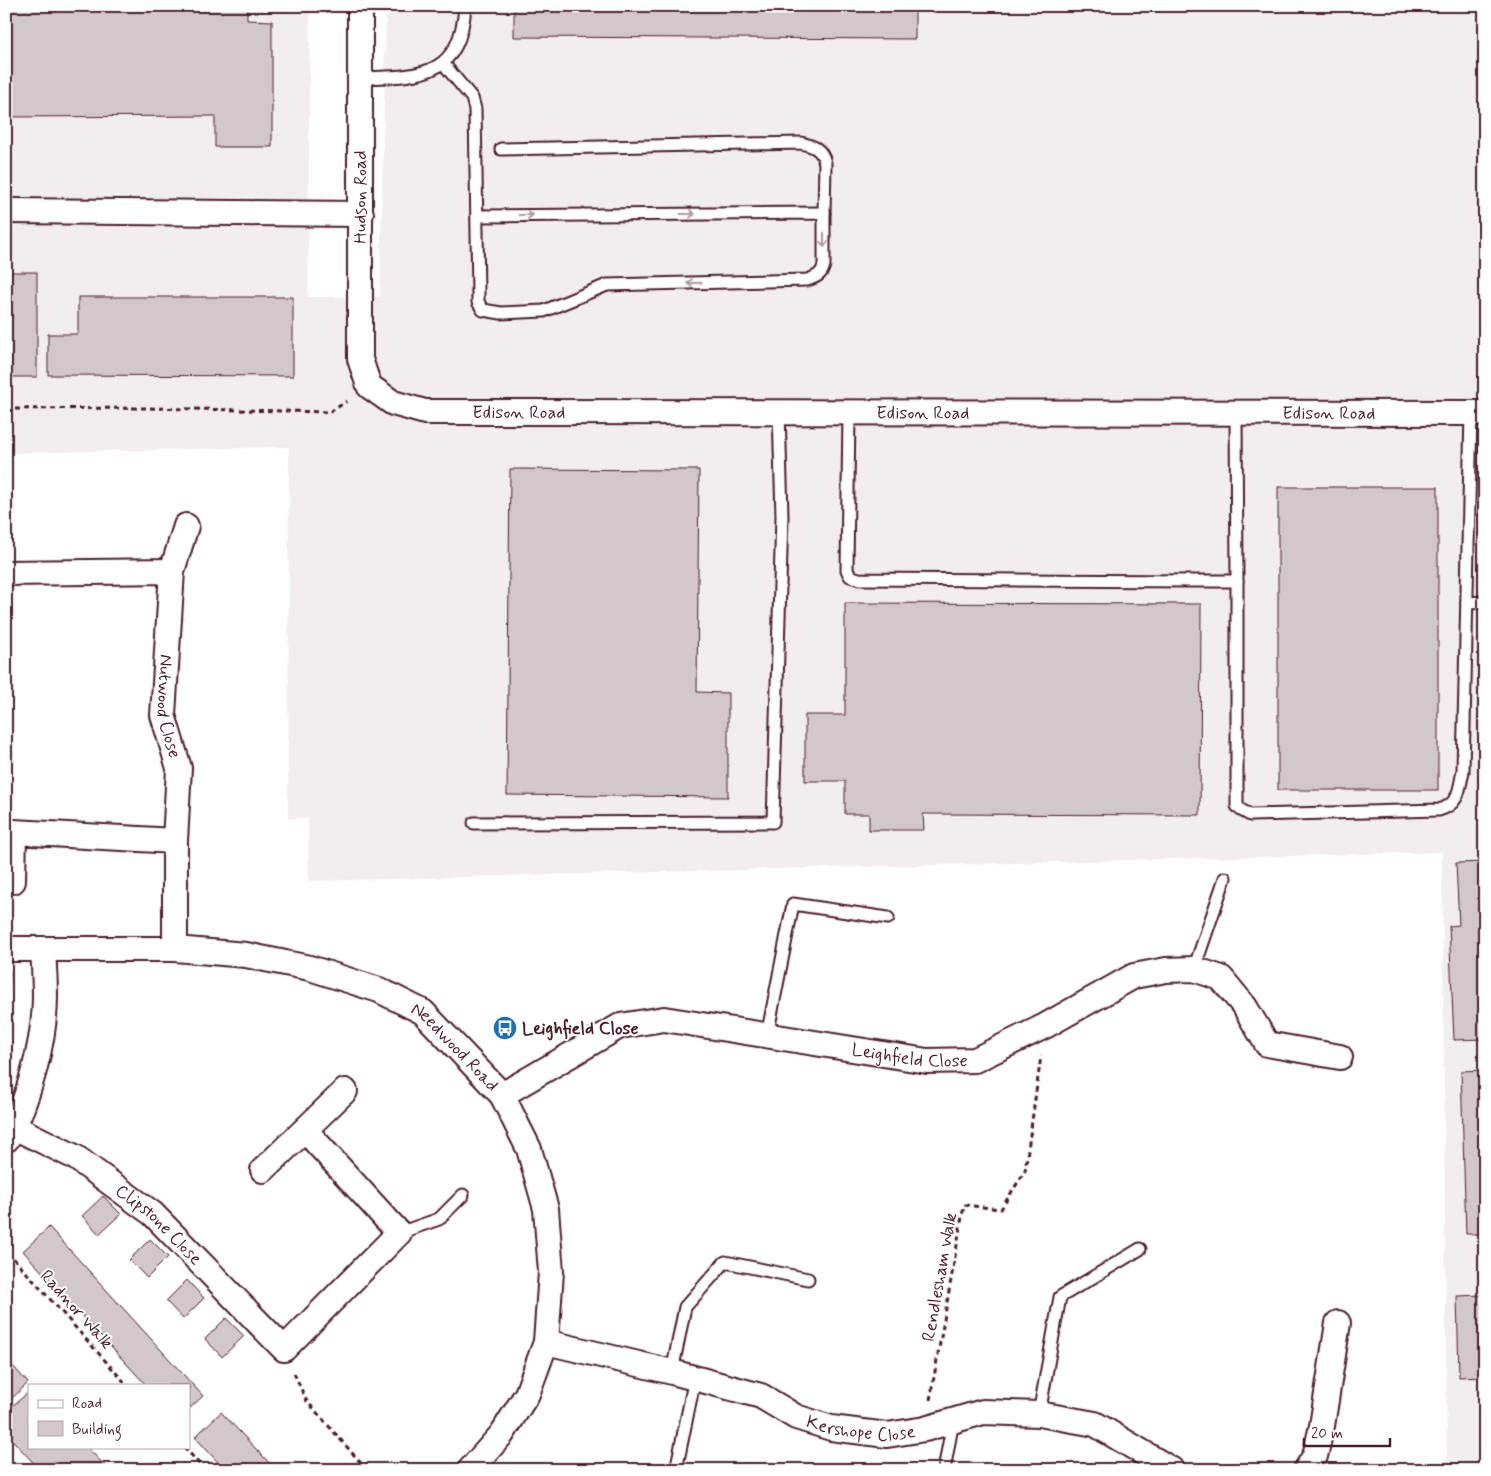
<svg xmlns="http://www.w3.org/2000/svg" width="1491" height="1476" font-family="Mynerve,sans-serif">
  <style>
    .built { fill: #f2eeef }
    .grass { fill: url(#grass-dots); stroke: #987e86 }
    .building { fill: #d2c7cb; stroke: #4a1f2b }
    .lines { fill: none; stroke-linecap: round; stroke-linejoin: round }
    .service-casing { stroke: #4a1f2b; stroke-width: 15 }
    .minor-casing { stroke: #4a1f2b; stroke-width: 28 }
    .path { stroke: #4a1f2b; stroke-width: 3; stroke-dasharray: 5 4; stroke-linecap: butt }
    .service { stroke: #fff; stroke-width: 11 }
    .minor { stroke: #fff; stroke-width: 24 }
    .oneway { stroke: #ae9aa0 }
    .labels { text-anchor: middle; stroke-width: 4; stroke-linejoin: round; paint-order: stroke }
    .street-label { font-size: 18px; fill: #4a1f2b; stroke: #fff }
    .poi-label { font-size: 18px; font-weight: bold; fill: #4a1f2b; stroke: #fff; text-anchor: start }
  </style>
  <defs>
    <pattern id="grass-dots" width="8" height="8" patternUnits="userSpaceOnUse" patternTransform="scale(1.25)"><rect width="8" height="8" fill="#e5dee0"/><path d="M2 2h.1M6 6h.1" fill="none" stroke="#c6bec0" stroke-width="1.8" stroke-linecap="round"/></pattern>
  </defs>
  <rect width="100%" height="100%" fill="#fff"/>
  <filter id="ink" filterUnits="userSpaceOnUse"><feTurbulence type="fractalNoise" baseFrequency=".02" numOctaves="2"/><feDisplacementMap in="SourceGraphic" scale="10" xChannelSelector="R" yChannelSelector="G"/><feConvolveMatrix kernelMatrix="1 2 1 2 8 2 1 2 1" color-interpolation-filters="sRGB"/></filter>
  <g filter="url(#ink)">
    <!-- built -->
    <polygon class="built" points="6,6 310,6 308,297 380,297 386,6 1485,6 1485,1470 1447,1470 1442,852 309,881 308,819 288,818 289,447 6,453"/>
    <!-- grass -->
    <polygon class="grass" points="6,971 11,971 6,1019"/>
    <!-- building -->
    <g class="building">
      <polygon points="6,6 247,6 247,20 272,21 272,147 215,147 215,116 6,117"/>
      <polygon points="514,6 915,6 915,39 514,37"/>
      <rect x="6" y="272" width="31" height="105"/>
      <polygon points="78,297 293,297 293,376 48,375 48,334 78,334"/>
      <polygon points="510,469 699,470 697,692 728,693 728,797 507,795"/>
      <rect x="1278" y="487" width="160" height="303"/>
      <polygon points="845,603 1201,604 1200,815 923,814 924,830 869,830 869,814 845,814 845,781 805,781 805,715 845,715"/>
      <polygon points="1485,862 1485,1039 1454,1040 1449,926 1459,925 1456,863"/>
      <polygon points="1485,1070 1485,1234 1466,1234 1461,1071"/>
      <polygon points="103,1196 121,1214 99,1234 82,1216"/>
      <polygon points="49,1227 203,1396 189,1409 189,1385 146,1385 23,1251"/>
      <polygon points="150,1239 168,1257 147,1278 129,1260"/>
      <polygon points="187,1280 204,1298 183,1319 166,1301"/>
      <polygon points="1485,1295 1485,1376 1459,1377 1457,1296"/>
      <polygon points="226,1318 244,1336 222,1357 205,1339"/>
      <polygon points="6,1358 28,1383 6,1404"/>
      <polygon points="29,1392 29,1447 87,1447 109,1470 40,1470 6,1433 6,1411"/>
      <polygon points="221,1412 276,1470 225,1470 195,1437"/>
      <rect x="1452" y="1467" width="33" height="3"/>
    </g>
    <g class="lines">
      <!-- service casing -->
      <g class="service-casing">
        <g id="service">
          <path d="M443,63L472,98L475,109L478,294V302L483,310L501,313L544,311L607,285L807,280C816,277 822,275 824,265V213L477,216"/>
          <path d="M360,78C419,76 460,79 465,6"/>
          <path d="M501,149L801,143C814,146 822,149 825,163L824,213"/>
          <polyline points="849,412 847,570 850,576 859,579 1195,581 1237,581 1236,413"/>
          <path d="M1237,581V806L1241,810L1250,815L1439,810C1460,804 1459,789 1463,771L1471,413"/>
          <polyline points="1467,603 1485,602"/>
          <polyline points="474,823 773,822 782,516 779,412"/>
          <polyline points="1194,969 1225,878"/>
          <polyline points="767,1036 793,904 888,918"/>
          <polyline points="399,1233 439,1219 463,1195"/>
          <polyline points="672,1372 685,1307 725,1262 808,1279"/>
          <polyline points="1039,1414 1060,1297 1140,1249"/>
          <polyline points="676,1470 695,1378"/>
          <polyline points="944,1470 953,1421"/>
        </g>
      </g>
      <!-- minor casing -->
      <g class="minor-casing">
        <g id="minor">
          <path id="s1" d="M360,6V359L369,386L393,403L425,412L1485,413"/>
          <polyline points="9,211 361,214"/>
          <polyline points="172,571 186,526"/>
          <path id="s2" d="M6,573L172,571L163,715L179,768L175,841"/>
          <polyline points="13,881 14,832 175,841 175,949"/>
          <path id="s3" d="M6,949H175L246,955L310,968L379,990L423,1012L502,1095L529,1149L546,1209L551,1272L546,1342L527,1394L502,1434L470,1470"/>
          <path id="s4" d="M502,1095L620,1026L664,1019L927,1061L975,1060L1045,1026L1134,976L1166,970L1194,969L1221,978L1245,1007L1267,1044L1340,1057"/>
          <path id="s5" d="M14,1127L75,1157L153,1214L284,1349L399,1233L305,1130"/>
          <path d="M7,1139C29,1101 45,1040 45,996C45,981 44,965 43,950"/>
          <polyline points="263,1170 345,1091"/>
          <path id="s6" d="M546,1342L672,1372L761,1396L796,1417L831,1428L887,1435L925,1429L983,1412L1039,1414L1095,1424L1172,1470"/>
          <polyline points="1306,1470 1315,1456 1322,1426 1338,1323"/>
        </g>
      </g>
      <!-- path -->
      <g class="path">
        <polyline points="6,409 147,408 330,412 347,401"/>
        <polyline points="6,1253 15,1260 127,1385"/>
        <polyline points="294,1373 306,1400 367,1470"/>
        <polyline points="930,1400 964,1205 1001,1209 1025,1171 1041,1056"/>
        <polyline points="184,1447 205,1470"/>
      </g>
      <!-- service -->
      <use href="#service" class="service"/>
      <!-- minor -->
      <use href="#minor" class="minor"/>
    </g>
    <!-- one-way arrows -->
    <defs><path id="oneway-shaft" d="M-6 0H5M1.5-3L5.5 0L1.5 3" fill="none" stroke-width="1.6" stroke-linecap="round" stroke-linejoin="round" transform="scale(1.25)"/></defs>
    <g class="oneway">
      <use href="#oneway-shaft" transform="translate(688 214)"/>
      <use href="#oneway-shaft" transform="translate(526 215)"/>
      <use href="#oneway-shaft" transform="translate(824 240) rotate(90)"/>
      <use href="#oneway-shaft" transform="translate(694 283) rotate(178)"/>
    </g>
  </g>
  <!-- icons -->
  <defs>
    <g id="bus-disc" transform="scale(1.25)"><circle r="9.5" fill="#1f6fb2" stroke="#fff"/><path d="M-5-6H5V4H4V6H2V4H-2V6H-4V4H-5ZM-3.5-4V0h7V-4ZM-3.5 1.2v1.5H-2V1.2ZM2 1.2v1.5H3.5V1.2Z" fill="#fff"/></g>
  </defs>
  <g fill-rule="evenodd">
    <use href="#bus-disc" x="505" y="1028"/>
  </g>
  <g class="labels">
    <!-- street labels -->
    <g class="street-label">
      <text transform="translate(360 197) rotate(-90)" y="6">Hudson Road</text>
      <text dy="6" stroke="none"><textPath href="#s1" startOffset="538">Edison Road</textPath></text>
      <text dy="6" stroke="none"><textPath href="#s1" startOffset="942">Edison Road</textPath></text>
      <text dy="6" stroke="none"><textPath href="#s1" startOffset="1348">Edison Road</textPath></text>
      <text dy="6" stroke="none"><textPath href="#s2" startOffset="302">Nutwood Close</textPath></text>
      <text dy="6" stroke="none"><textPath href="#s3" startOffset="474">Needwood Road</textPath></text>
      <text dy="6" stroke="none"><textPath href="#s4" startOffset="430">Leighfield Close</textPath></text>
      <text dy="6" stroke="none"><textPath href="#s5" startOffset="176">Clipstone Close</textPath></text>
      <text transform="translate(939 1277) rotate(-80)" y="6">Rendlesham Walk</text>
      <text transform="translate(77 1309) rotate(48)" y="6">Radnor Walk</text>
      <text dy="6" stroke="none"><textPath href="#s6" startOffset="329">Kershope Close</textPath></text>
    </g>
    <!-- poi labels -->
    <g class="poi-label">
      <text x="522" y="1034">Leighfield Close</text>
    </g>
  </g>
  <!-- margin -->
  <rect width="1491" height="1476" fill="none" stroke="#fff" stroke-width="25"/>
  <rect x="12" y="12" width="1466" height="1451" fill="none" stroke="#4a1f2b" stroke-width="2" filter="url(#ink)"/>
  <!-- legend -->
  <rect x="28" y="1384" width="162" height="65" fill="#ffffff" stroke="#b7a5aa"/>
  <rect x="38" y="1400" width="25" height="8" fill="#ffffff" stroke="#b7a5aa"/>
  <text x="72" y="1408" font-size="15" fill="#4a1f2b">Road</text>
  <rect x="38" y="1421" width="25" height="15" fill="#d2c7cb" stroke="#b7a5aa"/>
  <text x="72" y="1434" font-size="15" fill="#4a1f2b">Building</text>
  <!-- scale -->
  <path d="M1304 1438v8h86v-8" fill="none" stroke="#4a1f2b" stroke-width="2.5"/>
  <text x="1311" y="1438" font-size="15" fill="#4a1f2b" stroke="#ffffff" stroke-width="4" paint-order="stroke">20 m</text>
</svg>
